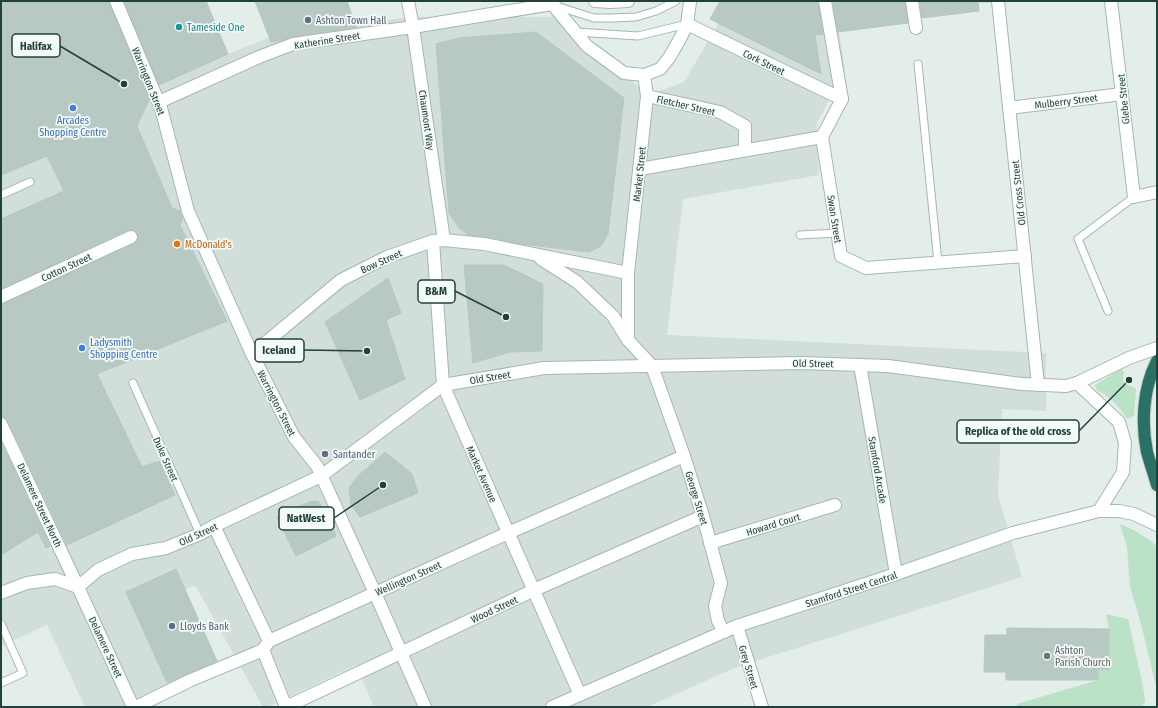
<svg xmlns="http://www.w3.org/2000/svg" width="1158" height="708" font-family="'Fira Sans Condensed',sans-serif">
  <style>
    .built { fill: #d1ded9 }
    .green { fill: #bbe1c7 }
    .building { fill: #b8c9c3; stroke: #b5c8c2 }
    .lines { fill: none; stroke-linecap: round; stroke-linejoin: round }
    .lane-casing { stroke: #a5b7b2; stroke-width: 9 }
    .street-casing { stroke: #a5b7b2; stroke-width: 14 }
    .highway-casing { stroke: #c1cac8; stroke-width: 14 }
    .lane { stroke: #fff; stroke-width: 7 }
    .street { stroke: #fff; stroke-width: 12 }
    .highway { stroke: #2a7066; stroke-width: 12 }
    .service-dot { fill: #5c6f8a; stroke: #f4faf8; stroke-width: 1.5 }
    .culture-dot { fill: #0f9aa8; stroke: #f4faf8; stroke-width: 1.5 }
    .shop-dot { fill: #3f7fe0; stroke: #f4faf8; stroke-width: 1.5 }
    .food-dot { fill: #e8710a; stroke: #f4faf8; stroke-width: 1.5 }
    .worship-dot { fill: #6b7280; stroke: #f4faf8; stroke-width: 1.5 }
    .labels { text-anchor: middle; stroke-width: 3.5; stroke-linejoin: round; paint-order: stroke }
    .service-label { font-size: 10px; fill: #4e5e75; stroke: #f4faf8; text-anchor: start }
    .culture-label { font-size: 10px; fill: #0d838f; stroke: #f4faf8; text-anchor: start }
    .street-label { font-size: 10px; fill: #21413b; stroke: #f4faf8 }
    .shop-label { font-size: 10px; fill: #366cbe; stroke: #f4faf8 }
    .food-label { font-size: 10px; fill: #c56008; stroke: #f4faf8; text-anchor: start }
    .worship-label { font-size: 10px; fill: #5b616d; stroke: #f4faf8; text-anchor: start }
    .leader { fill: none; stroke: #21413b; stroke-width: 1.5 }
    .callout-dot { fill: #21413b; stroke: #f4faf8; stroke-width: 1.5 }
    .callout { fill: #f4faf8; stroke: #21413b; stroke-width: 1.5 }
    .callout-label { font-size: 11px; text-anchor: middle; font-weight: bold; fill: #21413b }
  </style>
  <rect width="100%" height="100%" fill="#e3eeea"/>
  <!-- built -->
  <polygon class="built" points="1,1 128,1 162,80 279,34 410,17 552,17 552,4 587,46 624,73 647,96 684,82 727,9 766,1 1005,1 837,19 845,69 817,123 819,175 683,199 667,335 1046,353 1046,411 1002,409 998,495 1022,577 737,667 647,707 374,707 356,665 268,707 263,707 195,585 136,615 168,687 123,707 85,707 47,625 1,646"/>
  <!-- green -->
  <g class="green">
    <path d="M1121,369L1124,372L1123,381L1136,389L1134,416L1127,419C1121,409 1114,401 1104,394C1100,391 1096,391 1095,385Z"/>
    <path d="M1120,524C1133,530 1147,536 1157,547V690L1141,624L1130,587L1127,547Z"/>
    <polygon points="1106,614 1128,619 1143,686 1145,702 1141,707 1017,707 1017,704 1098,680 1098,669 1109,669 1109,629"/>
  </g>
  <!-- building -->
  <g class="building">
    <polygon points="1,1 109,1 149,100 137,126 172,208 180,211 183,218 180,225 227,321 97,374 142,467 159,461 175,495 67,545 8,421 5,418 1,417 1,304 134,244 137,241 138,237 135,231 128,230 1,289 1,219 64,191 47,156 1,175"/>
    <polygon points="124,1 206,1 228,54 159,85"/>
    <polygon points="255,1 347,1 356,27 292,37 283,40 271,42"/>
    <polygon points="720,1 818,1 823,34 815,35 821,74 710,19"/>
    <polygon points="833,1 905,1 908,23 838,32"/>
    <polygon points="920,1 978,1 979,11 922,18"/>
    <polygon points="536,32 624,98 608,234 601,246 589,252 522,244 485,237 468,235 459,228 449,213 436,44 459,38"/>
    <polygon points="464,265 504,265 543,284 542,351 510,352 473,363"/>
    <polygon points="388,278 401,313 386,320 405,379 360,400 325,322"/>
    <polygon points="1,442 50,546 46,548 38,532 1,555"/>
    <polygon points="385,452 412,474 418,493 360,517 351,505 349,488 358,476"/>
    <polygon points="318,501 328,517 336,536 296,556 277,517 309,502"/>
    <polygon points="176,569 217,661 167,683 126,592"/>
    <polygon points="1007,628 1109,629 1109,669 1098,669 1098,680 1006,680 1006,672 984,672 985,635 1007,635"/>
  </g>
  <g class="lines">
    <!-- lane casing -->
    <g class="lane-casing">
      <g id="lane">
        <polyline points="553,5 594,18 612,18 636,17 656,11 676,1"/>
        <polyline points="576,32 638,36 687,24"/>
        <polyline points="918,64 938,262"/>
        <polyline points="1,195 30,182"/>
        <polyline points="800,235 837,233"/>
        <polyline points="1108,311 1078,239 1134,197"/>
        <polyline points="133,383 200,534"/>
        <polyline points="1,624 23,673 1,683"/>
      </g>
    </g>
    <!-- street casing -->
    <g class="street-casing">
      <g id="street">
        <polyline points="116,1 161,108 188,211 252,354 294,437 317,466 375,593 425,707"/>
        <polyline points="408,1 413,27 444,240"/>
        <polyline points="554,1 552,4 587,46 624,73 644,75 660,69 669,58 681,37 687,24 690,2"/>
        <polyline points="595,1 610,2 628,1"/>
        <polyline points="825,1 842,99 822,137 841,256 866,268 1025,256"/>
        <polyline points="912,1 916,28"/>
        <polyline points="998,1 1038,385"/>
        <polyline points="1111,1 1134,197 1157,192"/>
        <polyline points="687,24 842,99"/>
        <polyline points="644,75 647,96 628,273 628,340 652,366 684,456 703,516 721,583 715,606 718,621 724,632"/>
        <polyline points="647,96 720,112 745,126 745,150"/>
        <polyline points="159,102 259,57 293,44 413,27 552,4"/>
        <polyline points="1009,108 1122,94"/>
        <polyline points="640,169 822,137"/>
        <polyline points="433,241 443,385 580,695"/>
        <polyline points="541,259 577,282 613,316 628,340"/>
        <polyline points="1,297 131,237"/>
        <polyline points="252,354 341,280 387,257 433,241 444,240 484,244 628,273"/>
        <polyline points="860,365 896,574"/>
        <polyline points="1077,383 1119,422 1125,443 1123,472 1099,511"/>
        <polyline points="1,424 78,587 133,707"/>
        <polyline points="214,526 269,641"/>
        <polyline points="710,543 835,505"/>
        <polyline points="78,587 98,570 132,554 166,548 200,534 214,526 321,476 443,385 544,368 802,363 888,366 1022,384 1066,386 1077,383 1129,358 1157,348"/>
        <polyline points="1,593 27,583 55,579 78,587"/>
        <polyline points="737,626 762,707"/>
        <polyline points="263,650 286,707 534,590 703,516"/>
        <polyline points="136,707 191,680 263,650 269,641 508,533 684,456"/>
        <polyline points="552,707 737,626 896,574 1013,533 1099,511 1119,511 1134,514 1157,525"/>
      </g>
    </g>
    <!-- highway casing -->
    <g class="highway-casing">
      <path id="highway" d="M1157,361C1143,388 1141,423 1147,452C1150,463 1154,474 1157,485"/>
    </g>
    <!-- lane -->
    <use href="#lane" class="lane"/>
    <!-- street -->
    <use href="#street" class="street"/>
    <!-- highway -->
    <use href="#highway" class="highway"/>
  </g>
  <!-- markers -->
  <g class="service-dot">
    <circle cx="308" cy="20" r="4"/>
    <circle cx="325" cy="454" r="4"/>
    <circle cx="172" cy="626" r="4"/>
  </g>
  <circle class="culture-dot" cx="179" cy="27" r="4"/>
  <g class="shop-dot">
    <circle cx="73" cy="108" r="4"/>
    <circle cx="82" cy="348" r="4"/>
  </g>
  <circle class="food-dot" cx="177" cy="244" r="4"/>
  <circle class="worship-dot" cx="1047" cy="656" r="4"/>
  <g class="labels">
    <!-- service labels -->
    <g class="service-label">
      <text x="316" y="24">Ashton Town Hall</text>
      <text x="333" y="458">Santander</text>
      <text x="180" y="630">Lloyds Bank</text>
    </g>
    <!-- culture labels -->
    <g class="culture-label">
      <text x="187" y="31">Tameside One</text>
    </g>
    <!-- street labels -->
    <g class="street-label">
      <text transform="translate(327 40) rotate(-9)" y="4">Katherine Street</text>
      <text transform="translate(764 62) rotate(26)" y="4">Cork Street</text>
      <text transform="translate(149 81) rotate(68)" y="4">Warrington Street</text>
      <text transform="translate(1123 99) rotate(-96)" y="4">Glebe Street</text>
      <text transform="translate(1066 101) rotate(-7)" y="4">Mulberry Street</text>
      <text transform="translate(686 105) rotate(13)" y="4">Fletcher Street</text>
      <text transform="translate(427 120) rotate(82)" y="4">Chaumont Way</text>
      <text transform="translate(639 174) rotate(-84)" y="4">Market Street</text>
      <text transform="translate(1018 193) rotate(-96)" y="4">Old Cross Street</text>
      <text transform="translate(835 219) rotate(81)" y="4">Swan Street</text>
      <text transform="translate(381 261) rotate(-24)" y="4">Bow Street</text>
      <text transform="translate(66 267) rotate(-25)" y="4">Cotton Street</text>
      <text transform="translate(813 363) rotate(1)" y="4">Old Street</text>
      <text transform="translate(490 377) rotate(-9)" y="4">Old Street</text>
      <text transform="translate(277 403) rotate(63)" y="4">Warrington Street</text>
      <text transform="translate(166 459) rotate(66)" y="4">Duke Street</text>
      <text transform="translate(878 470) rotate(80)" y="4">Stamford Arcade</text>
      <text transform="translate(482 474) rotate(66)" y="4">Market Avenue</text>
      <text transform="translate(697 498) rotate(73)" y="4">George Street</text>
      <text transform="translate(40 505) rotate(65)" y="4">Delamere Street North</text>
      <text transform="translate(773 524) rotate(-17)" y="4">Howard Court</text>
      <text transform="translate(198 534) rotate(-25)" y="4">Old Street</text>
      <text transform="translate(408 578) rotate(-24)" y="4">Wellington Street</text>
      <text transform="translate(851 589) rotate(-18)" y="4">Stamford Street Central</text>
      <text transform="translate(494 609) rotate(-25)" y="4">Wood Street</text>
      <text transform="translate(106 647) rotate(65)" y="4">Delamere Street</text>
      <text transform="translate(749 667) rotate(73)" y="4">Grey Street</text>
    </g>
    <!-- shop labels -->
    <g class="shop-label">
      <text x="73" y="124">Arcades<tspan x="73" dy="12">Shopping Centre</tspan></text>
      <text x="90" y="346" text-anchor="start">Ladysmith<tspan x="90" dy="12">Shopping Centre</tspan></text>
    </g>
    <!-- food labels -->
    <g class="food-label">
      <text x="185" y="248">McDonald's</text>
    </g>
    <!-- worship labels -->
    <g class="worship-label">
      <text x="1055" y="654">Ashton<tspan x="1055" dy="12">Parish Church</tspan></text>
    </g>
  </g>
  <!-- callouts -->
  <path class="leader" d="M124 84L60 46M506 317L455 291M367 351L304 350M1129 380L1079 431M383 485L334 518"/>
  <g class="callout-dot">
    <circle cx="124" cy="84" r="4"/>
    <circle cx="506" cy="317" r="4"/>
    <circle cx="367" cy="351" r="4"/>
    <circle cx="1129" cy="380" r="4"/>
    <circle cx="383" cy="485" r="4"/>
  </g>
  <g class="callout">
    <rect x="12" y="34" width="48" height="23" rx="4"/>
    <rect x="418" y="280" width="37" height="23" rx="4"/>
    <rect x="255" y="339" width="49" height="23" rx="4"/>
    <rect x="957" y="420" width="122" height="23" rx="4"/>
    <rect x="279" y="507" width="55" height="23" rx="4"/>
  </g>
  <g class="callout-label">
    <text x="36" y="50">Halifax</text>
    <text x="436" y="295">B&amp;M</text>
    <text x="279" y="354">Iceland</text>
    <text x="1018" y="435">Replica of the old cross</text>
    <text x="306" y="522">NatWest</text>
  </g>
  <!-- border -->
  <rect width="1158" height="708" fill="none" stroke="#21413b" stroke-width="4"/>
</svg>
